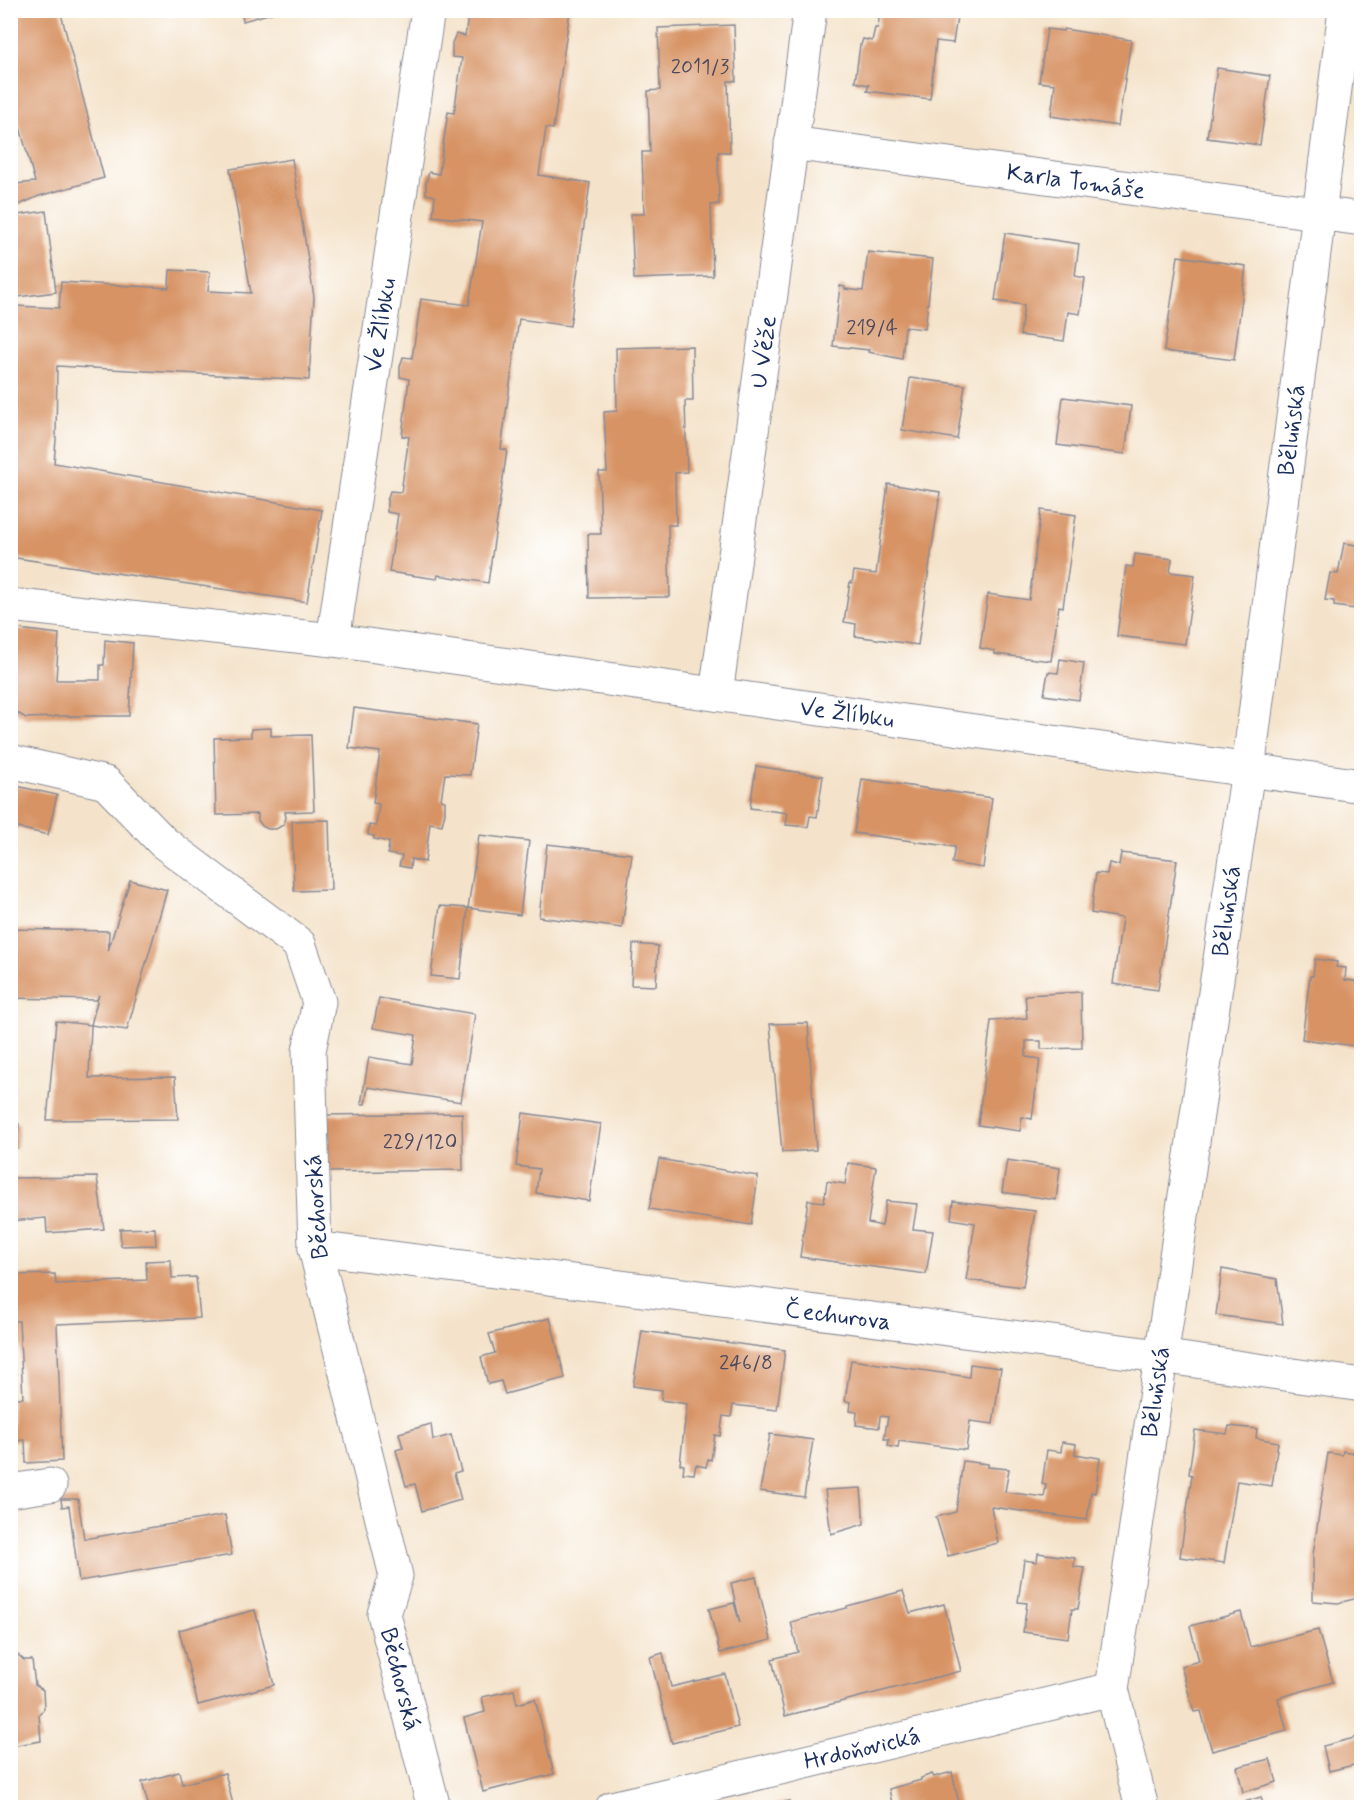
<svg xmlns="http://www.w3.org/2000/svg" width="1372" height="1818" font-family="Mynerve,sans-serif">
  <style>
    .building { fill: #d79363 }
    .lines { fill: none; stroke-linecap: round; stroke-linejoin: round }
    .minor-casing { stroke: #888994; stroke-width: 35 }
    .minor { stroke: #fff; stroke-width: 33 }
    .labels { text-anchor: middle; stroke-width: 6; stroke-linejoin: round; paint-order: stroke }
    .number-label { font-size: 21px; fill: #4a485f }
    .street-label { font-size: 24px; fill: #1b2f5e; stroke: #fff }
  </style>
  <rect width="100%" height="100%" fill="#fff"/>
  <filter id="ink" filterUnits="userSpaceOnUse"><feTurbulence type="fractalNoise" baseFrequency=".0167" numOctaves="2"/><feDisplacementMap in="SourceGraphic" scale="12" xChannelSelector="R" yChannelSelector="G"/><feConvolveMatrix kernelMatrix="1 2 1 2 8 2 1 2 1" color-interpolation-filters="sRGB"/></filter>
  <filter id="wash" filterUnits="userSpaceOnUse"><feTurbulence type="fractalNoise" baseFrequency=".008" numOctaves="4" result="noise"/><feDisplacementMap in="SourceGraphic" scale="24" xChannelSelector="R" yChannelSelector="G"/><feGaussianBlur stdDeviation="1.35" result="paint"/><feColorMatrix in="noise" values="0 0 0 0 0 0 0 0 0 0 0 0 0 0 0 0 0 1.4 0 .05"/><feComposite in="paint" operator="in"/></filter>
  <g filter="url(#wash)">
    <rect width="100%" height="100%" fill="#f4e3ca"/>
    <g id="blocks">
      <!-- building -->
      <g class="building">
        <polygon points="10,10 60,10 104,178 39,196 10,209 10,150 12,150 15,184 35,182 15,109 11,110 10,107"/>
        <polygon points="241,10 279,10 279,11 243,21"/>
        <polygon points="469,10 570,10 553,129 546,128 539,175 590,183 570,326 519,319 501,449 507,450 488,583 438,575 437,579 389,572 398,514 387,512 387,501 390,491 401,492 409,437 402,436 409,379 400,377 400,367 403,357 412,358 421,299 469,305 482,222 433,216 435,196 426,194 426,183 429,172 439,174 448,112 454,113 462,58 452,57 452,43 456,34 465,36"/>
        <polygon points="880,10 958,10 953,43 936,41 930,99 867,91 869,85 855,82 860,45 861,45 863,39 872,41 875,28 878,28"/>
        <polygon points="734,25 736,81 728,81 730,152 718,152 719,204 711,205 713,276 634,279 631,214 644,214 642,152 650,152 648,91 660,90 658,28"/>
        <polygon points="1047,29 1063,31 1064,29 1131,40 1118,126 1051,116 1055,84 1039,82"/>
        <polygon points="1217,68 1270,76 1260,145 1207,138"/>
        <polygon points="292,159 314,297 309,380 57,366 56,440 54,463 322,510 307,602 10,557 10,344 15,306 59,308 61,282 169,288 170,270 210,272 208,291 251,293 230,169"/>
        <polygon points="46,211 56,292 10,298 10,216"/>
        <polygon points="1005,233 1079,244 1075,276 1085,278 1080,314 1068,312 1064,341 1020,335 1024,305 995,301"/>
        <polygon points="868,252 933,259 925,329 905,327 902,359 868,352 869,350 833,346 840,286 845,287 845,289 863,291"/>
        <polygon points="1178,256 1246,266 1234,360 1164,351"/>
        <polygon points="692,346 693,401 685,401 687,472 675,473 676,525 668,525 670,597 589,598 588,534 601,534 599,472 607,472 604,412 617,411 616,348"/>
        <polygon points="910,378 965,385 957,439 902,430"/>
        <polygon points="1063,397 1131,406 1125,454 1057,445"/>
        <polygon points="888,484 940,492 918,645 855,636 856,624 844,622 850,582 852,583 854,571 876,574"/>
        <polygon points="1041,510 1076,515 1063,607 1059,606 1051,661 995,654 995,651 980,648 988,594 1029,600"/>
        <polygon points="1344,543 1362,546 1362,610 1334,606 1334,601 1325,600 1330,573 1338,574"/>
        <polygon points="1135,554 1172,559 1170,572 1195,575 1185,644 1117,636 1126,566 1133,567"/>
        <polygon points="10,628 59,634 56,680 100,680 100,665 104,665 105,640 133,643 129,716 55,716 54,717 26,718 10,709"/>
        <polygon points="1060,659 1084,663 1079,700 1044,695 1048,672 1058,673"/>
        <polygon points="354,708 477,724 470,775 445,774 441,800 445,801 445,813 442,825 430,823 425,862 411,859 410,868 399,866 402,856 388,854 389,842 374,839 374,836 368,835 369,825 376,826 379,804 373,803 380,752 349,748"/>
        <polygon points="271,728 271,736 311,735 314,811 285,812 286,818 283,825 276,829 268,829 262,826 258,820 258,814 216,815 214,738 251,737 251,729"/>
        <polygon points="756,766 823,776 817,817 810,816 808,827 786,825 788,813 750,808"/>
        <polygon points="862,779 992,798 983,868 952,863 955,847 854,833"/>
        <polygon points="12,785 57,795 48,835 10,826"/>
        <polygon points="329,820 331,890 294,891 292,821"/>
        <polygon points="479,835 529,841 520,915 468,908"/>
        <polygon points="547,844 632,854 622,928 539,917"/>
        <polygon points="1121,853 1177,860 1158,990 1113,984 1122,918 1091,913 1096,873 1107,874 1109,863 1119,865"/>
        <polygon points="130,880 167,890 127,1030 91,1025 89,1078 175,1077 178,1119 47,1120 56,1021 91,1025 99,994 97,1000 10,998 10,929 109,931 108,951"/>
        <polygon points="440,906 468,908 460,979 431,976"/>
        <polygon points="633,944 658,946 656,986 631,985"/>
        <polygon points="1315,959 1337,962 1336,967 1346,968 1345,980 1362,982 1362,1047 1302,1039 1310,976 1313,976"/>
        <polygon points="1081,992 1082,1048 1041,1049 1041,1041 1026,1041 1026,1057 1040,1059 1032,1119 1022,1117 1020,1131 978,1125 991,1021 1027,1018 1025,995"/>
        <polygon points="379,998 475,1014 461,1102 368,1087 365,1104 361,1104 369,1057 412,1064 416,1035 373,1028"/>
        <polygon points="808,1023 816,1150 782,1152 770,1024"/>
        <polygon points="462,1113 463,1170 327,1172 326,1115"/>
        <polygon points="523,1113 601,1124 589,1201 536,1193 539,1169 516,1166"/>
        <polygon points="10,1124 19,1124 17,1148 10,1148"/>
        <polygon points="659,1159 758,1176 751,1225 649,1209"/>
        <polygon points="1007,1160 1060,1168 1056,1200 1002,1192"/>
        <polygon points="848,1163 876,1167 868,1223 882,1226 886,1201 917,1204 913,1229 933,1231 926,1274 800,1257 808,1200 824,1202 827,1181 845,1184"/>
        <polygon points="97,1177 104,1229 47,1233 46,1218 10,1221 10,1178"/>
        <polygon points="953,1201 1035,1211 1023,1287 966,1280 975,1223 951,1219"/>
        <polygon points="155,1228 156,1245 121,1246 120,1229"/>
        <polygon points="171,1260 172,1278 196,1277 200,1318 57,1324 62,1461 26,1463 25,1440 12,1441 12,1398 23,1398 19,1321 10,1321 10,1275 55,1274 56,1284 147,1280 146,1261"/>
        <polygon points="1222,1269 1277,1279 1283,1324 1216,1315"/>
        <polygon points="550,1318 565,1378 505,1394 501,1381 488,1384 481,1357 495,1353 489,1334"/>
        <polygon points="642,1331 785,1350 777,1410 733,1405 731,1417 723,1416 720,1436 715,1435 711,1460 708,1459 706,1467 696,1465 694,1474 683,1473 684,1465 680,1464 687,1404 661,1400 662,1390 633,1386"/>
        <polygon points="851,1360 969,1377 970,1364 1001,1368 993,1424 970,1421 966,1450 899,1441 898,1448 888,1446 889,1439 884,1439 888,1417 880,1416 879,1428 856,1425 857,1412 850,1411 851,1402 845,1401"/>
        <polygon points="431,1424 433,1440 451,1435 461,1471 454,1473 461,1500 422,1511 415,1484 406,1486 396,1450 403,1448 399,1433"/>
        <polygon points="1229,1426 1257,1429 1256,1438 1278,1442 1272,1486 1237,1481 1224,1563 1180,1557 1192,1475 1189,1474 1195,1430 1227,1434"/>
        <polygon points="770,1434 813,1440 804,1497 760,1491"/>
        <polygon points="1062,1442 1076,1444 1075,1454 1100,1458 1095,1493 1091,1492 1087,1520 991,1507 998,1543 948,1556 936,1517 956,1512 963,1461 988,1464 988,1467 1009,1469 1005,1492 1044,1497 1046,1485 1042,1484 1047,1450 1061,1452"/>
        <polygon points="1343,1451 1362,1454 1362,1597 1338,1603 1313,1601 1313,1555 1328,1453 1342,1455"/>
        <polygon points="861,1488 864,1524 831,1534 825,1490"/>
        <polygon points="61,1499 78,1499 84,1539 225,1515 232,1555 79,1581 69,1506 62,1507"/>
        <polygon points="1038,1553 1075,1558 1074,1567 1085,1568 1078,1609 1072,1609 1068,1638 1023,1632 1027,1603 1018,1602 1024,1560 1037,1562"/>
        <polygon points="756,1577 771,1640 720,1653 709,1609 734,1603 740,1623 731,1583"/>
        <polygon points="903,1591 910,1613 944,1604 961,1671 785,1716 772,1659 798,1652 791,1622 847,1608 847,1606"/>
        <polygon points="255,1610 274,1685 198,1705 179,1630"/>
        <polygon points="1241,1612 1250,1647 1318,1630 1333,1682 1278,1698 1287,1731 1212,1751 1201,1711 1194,1712 1181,1666 1199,1661 1190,1626"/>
        <polygon points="663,1653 671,1687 725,1674 738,1727 672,1743 650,1657"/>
        <polygon points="17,1654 24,1660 32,1660 35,1685 43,1690 44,1709 39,1715 41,1741 10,1746 10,1655"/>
        <polygon points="514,1690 517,1704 535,1699 554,1774 483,1792 479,1775 478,1775 464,1718 485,1712 482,1697"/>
        <polygon points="1362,1736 1362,1763 1329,1771 1323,1746"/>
        <polygon points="1270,1759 1277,1782 1243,1792 1237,1767"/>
        <polygon points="179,1772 182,1784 225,1773 234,1808 149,1808 142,1782"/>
        <polygon points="952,1772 960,1808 893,1808 889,1789 921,1780 921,1778 932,1774 934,1777"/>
        <polygon points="1261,1797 1264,1808 1227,1808 1227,1807"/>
        <polygon points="789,1801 791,1808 765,1808 764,1807"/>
      </g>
    </g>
  </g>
  <g filter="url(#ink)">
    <use href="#blocks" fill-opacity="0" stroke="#888994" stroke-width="1.5"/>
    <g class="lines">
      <!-- minor casing -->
      <g class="minor-casing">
        <g id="minor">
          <polyline points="791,143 1362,219"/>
          <polyline points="10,605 333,640 1362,786"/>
          <polyline points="333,640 428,10"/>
          <polyline points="716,694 810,10"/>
          <polyline points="10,761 106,783 163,842 299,944 319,1002 309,1051 315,1248 396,1576 384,1614 434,1808"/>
          <polyline points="315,1248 1160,1356 1362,1385"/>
          <polyline points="10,1491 50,1485"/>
          <polyline points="612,1808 1112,1689"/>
          <polyline points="1142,1808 1112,1689 1248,770 1345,10"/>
        </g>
      </g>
      <!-- minor -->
      <use href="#minor" class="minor"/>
    </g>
  </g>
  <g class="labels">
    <!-- number labels -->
    <g class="number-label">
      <text x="700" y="73">2011/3</text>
      <text x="872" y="334">219/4</text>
      <text x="420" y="1148">229/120</text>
      <text x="746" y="1369">246/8</text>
    </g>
    <!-- street labels -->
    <g class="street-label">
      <text transform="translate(1076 181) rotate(8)" y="8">Karla Tomáše</text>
      <text transform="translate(380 325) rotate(-81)" y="8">Ve Žlíbku</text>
      <text transform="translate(763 352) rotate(-82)" y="8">U Věže</text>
      <text transform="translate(1291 430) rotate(-83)" y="8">Běluňská</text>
      <text transform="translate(847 713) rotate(8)" y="8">Ve Žlíbku</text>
      <text transform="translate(1226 911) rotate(-82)" y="8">Běluňská</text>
      <text transform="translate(316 1207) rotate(-94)" y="8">Běchorská</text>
      <text transform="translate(838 1315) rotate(7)" y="8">Čechurova</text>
      <text transform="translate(1155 1392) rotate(-82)" y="8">Běluňská</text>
      <text transform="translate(401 1679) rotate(76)" y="8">Běchorská</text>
      <text transform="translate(862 1748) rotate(-13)" y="8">Hrdoňovická</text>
    </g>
  </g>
  <!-- margin -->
  <rect width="1372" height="1818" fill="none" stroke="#fff" stroke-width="36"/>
</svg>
